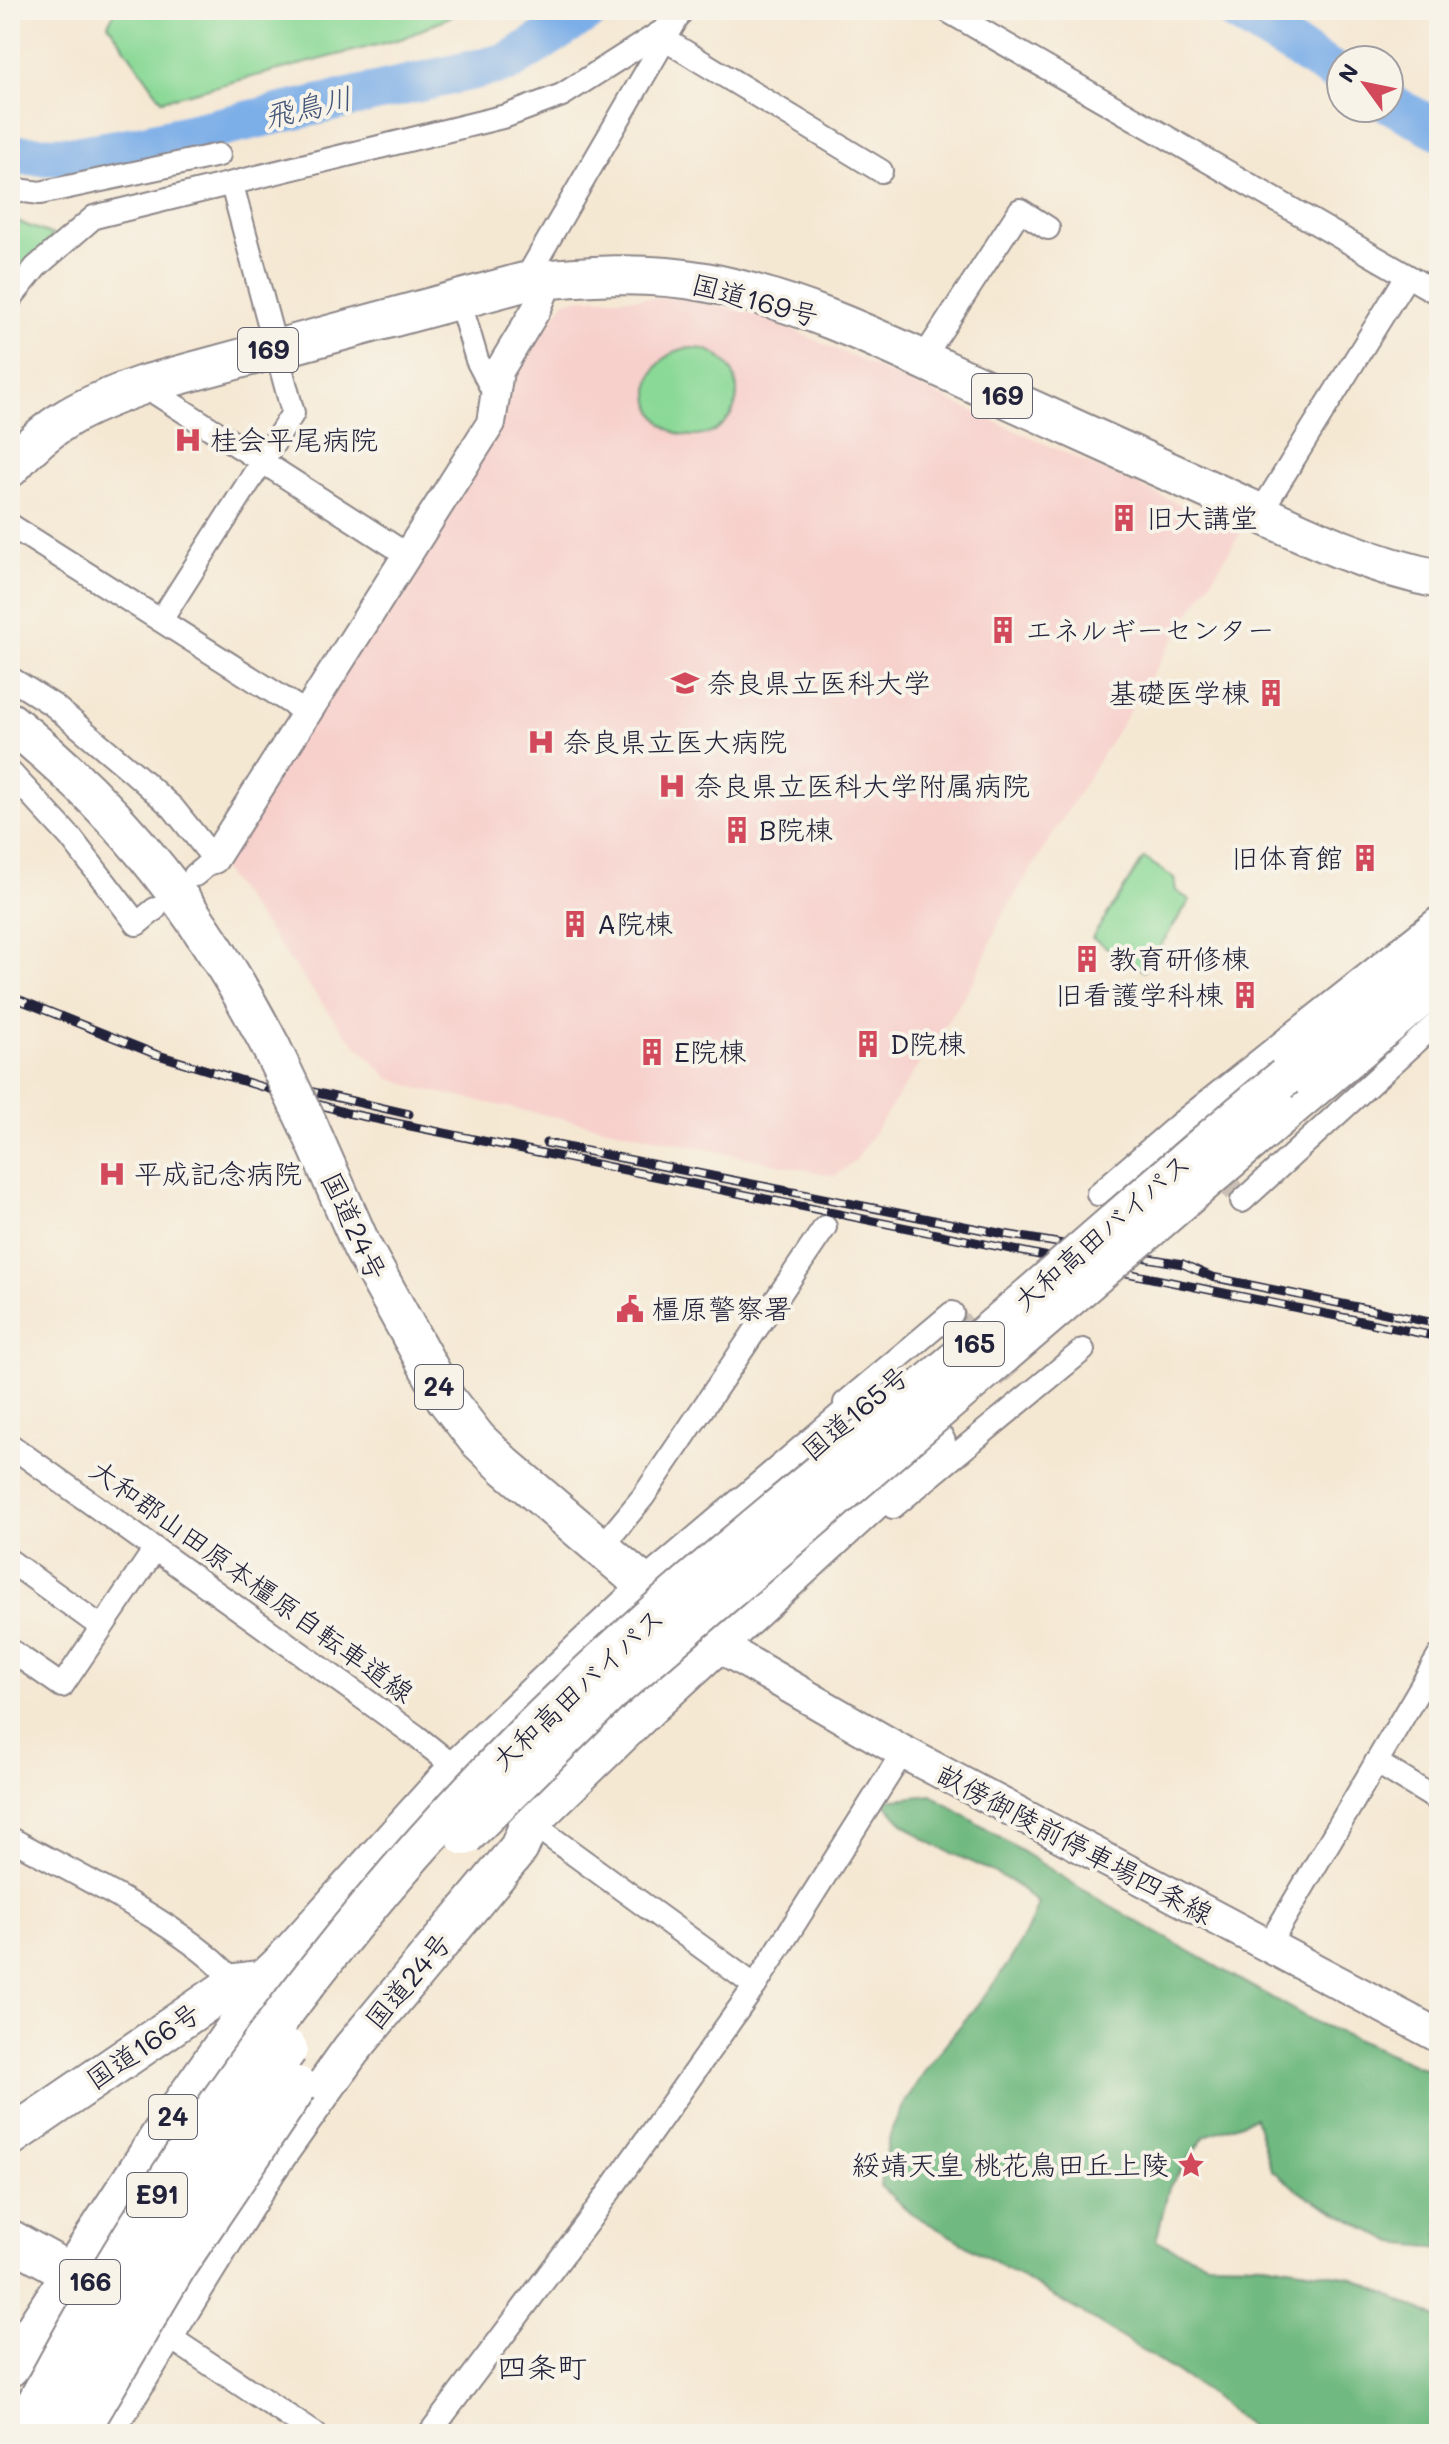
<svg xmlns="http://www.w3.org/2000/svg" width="1449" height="2444" font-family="Mali,'Klee One',sans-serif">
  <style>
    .built { fill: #f7d0cc }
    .green { fill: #8bd997; stroke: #567e69; stroke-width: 2 }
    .forest { fill: #70b980; stroke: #496e5e; stroke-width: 2 }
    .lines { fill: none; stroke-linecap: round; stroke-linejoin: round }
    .river { stroke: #7caee8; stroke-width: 40 }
    .minor-tunnel { stroke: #cbc0b5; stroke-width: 22; stroke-dasharray: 22 11; stroke-linecap: butt }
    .minor-casing { stroke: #8c8587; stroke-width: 26 }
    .tertiary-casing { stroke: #8c8587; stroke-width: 32 }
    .secondary-casing { stroke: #8c8587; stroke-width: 36 }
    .trunk-casing { stroke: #8c8587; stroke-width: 42 }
    .minor { stroke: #fff; stroke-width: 22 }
    .tertiary { stroke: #fff; stroke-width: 28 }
    .secondary { stroke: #fff; stroke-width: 32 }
    .trunk { stroke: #fff; stroke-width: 38 }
    .rail-casing { stroke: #22223b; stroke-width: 9 }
    .rail { stroke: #f7f3e8; stroke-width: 6; stroke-dasharray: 18; stroke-linecap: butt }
    .trunk-bridge-casing { stroke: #8c8587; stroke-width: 42; stroke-linecap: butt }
    .trunk-bridge { stroke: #fff; stroke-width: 38 }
    .labels { text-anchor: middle; stroke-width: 8; stroke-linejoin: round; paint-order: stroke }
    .shield { fill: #f7f3e8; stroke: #62616f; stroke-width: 2 }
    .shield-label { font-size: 26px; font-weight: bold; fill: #22223b }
    .street-label { font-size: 28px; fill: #22223b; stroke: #f7f3e8 }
    .poi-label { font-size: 28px; fill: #22223b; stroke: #f7f3e8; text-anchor: start }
    .water-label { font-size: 30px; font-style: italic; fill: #425378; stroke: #f7f3e8 }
    .neighbourhood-label { font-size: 30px; fill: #22223b; stroke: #f7f3e8 }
  </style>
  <rect width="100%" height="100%" fill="#f7f3e8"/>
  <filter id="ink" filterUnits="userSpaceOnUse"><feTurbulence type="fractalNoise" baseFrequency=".0125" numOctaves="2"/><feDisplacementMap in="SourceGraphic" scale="16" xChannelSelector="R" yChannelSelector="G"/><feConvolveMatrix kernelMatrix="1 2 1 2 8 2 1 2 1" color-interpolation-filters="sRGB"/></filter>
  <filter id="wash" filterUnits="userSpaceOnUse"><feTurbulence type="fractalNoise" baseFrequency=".006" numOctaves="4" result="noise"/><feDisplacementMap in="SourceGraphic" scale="32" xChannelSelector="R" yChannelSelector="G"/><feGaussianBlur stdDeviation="1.8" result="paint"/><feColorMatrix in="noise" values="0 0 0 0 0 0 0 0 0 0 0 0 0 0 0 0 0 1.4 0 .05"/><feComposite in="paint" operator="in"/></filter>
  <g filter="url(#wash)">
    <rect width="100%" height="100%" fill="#f5e8d3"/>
    <!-- built -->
    <polygon class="built" points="582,298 687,298 764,317 1241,532 1002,916 974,981 856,1160 835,1176 417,1088 389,1078 344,1032 214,859 512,391 519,371 554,316 565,301"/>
    <!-- green -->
    <g class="green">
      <polygon points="116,10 464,10 404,38 162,100 108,24"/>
      <polygon points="10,219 53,235 10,288"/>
      <circle cx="693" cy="392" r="44"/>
      <polygon points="1144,858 1174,878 1176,891 1190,900 1144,971 1092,938"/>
    </g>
    <!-- forest -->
    <path class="forest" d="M932,1795L1104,1903L1315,2022L1439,2075V2248L1394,2243L1308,2197L1271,2170L1255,2118L1205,2136L1169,2187L1156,2241L1206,2262L1263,2263L1352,2277L1439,2319V2434H1259L1203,2389L1089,2317L911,2213L880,2186C884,2166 886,2143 894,2125C929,2043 1011,1988 1038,1903C1029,1896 1019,1886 1008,1880C966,1856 911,1845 884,1800Z"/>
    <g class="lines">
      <!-- river -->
      <g class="river">
        <polyline points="1233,10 1341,76"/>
        <polyline points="1389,103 1439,130"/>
        <polyline points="10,155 74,156 135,146 509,62 591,10"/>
      </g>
    </g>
  </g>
  <g filter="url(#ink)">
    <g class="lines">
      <!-- minor-tunnel -->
      <g class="minor-tunnel">
        <polyline points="1178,1125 1242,1201"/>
        <polyline points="952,1313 1025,1395"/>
      </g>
      <!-- minor casing -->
      <g class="minor-casing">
        <g id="minor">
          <polyline points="946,10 1439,294"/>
          <polyline points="664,39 881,171"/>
          <polyline points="10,189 40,193 219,155"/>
          <polyline points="524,282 682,10"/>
          <polyline points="10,299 36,267 94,217 506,116 562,95 672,25"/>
          <polyline points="459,299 477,360 495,395"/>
          <polyline points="922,360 1020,210 1048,228"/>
          <polyline points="143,385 409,556"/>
          <polyline points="1260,513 1407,276"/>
          <polyline points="10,525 308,714"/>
          <polyline points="161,620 293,413 232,185"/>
          <polyline points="10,678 53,705 134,773 173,808 214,859 195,875"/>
          <polyline points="10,772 71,838 137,924 155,909"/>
          <polyline points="1098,1194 1178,1125 1439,917"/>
          <polyline points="1242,1201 1439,1021"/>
          <polyline points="845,1403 952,1313"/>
          <polyline points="10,1445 416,1736 457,1769"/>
          <polyline points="893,1507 1083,1350"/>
          <polyline points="601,1548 643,1497 825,1227"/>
          <polyline points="10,1561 100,1626"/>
          <polyline points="10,1650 62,1686 155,1549"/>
          <polyline points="1376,1762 1439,1801"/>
          <polyline points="530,1822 755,1986"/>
          <path d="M10,1838C74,1874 191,1928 235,1983"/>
          <polyline points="1268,1946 1439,1656"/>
          <polyline points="165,2334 315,2434"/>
          <polyline points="429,2434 590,2219 755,1986 903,1752"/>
        </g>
      </g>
      <!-- tertiary casing -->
      <g class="tertiary-casing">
        <polyline id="tertiary" points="214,859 491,423 499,371 537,308 549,279"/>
      </g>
      <!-- secondary casing -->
      <g class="secondary-casing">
        <polyline id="secondary" points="716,1644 903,1752 1439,2036"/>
      </g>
      <!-- trunk casing -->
      <g class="trunk-casing">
        <g id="trunk">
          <path d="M10,468C50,421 86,405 143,385L524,282C583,275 646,271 705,282C802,300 893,346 982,387C1063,424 1144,460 1225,497C1296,530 1362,564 1439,579"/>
          <path d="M10,722C126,815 202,915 271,1047"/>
          <polyline points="1285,1077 1439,944"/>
          <polyline points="1283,1114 1439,982"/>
          <polyline points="309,1127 362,1247 446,1399 477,1439 505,1466 667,1604"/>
          <polyline points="10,2137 235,1983 265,1979 279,1966"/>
          <polyline points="10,2239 93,2285"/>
          <polyline points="10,2367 167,2125 279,1966 457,1769 648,1588 867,1402"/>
          <polyline points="103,2434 268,2167 351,2050 519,1848 530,1822 652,1704 936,1443"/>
        </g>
      </g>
      <!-- minor -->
      <use href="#minor" class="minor"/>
      <!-- tertiary -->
      <use href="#tertiary" class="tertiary"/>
      <!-- secondary -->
      <use href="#secondary" class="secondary"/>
      <!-- trunk -->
      <use href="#trunk" class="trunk"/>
      <!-- rail casing -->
      <g class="rail-casing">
        <g id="rail">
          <polyline points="10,996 155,1054 347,1113 1439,1337"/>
          <polyline points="300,1089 409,1114"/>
          <polyline points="546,1143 1004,1234 1183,1264 1212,1277 1439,1324"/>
        </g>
      </g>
      <!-- rail -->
      <use href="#rail" class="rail"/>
      <!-- trunk-bridge casing -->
      <g class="trunk-bridge-casing">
        <g id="trunk-bridge">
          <polyline points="271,1047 309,1127"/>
          <polyline points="465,1836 613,1690 1283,1114"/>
          <path d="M20,2434C164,2156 350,1898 578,1683C699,1569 831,1466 957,1359C1067,1265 1173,1169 1285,1077"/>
          <path d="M50,2434C123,2302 198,2170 288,2049"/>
          <polyline points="78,2434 177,2266 298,2086"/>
        </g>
      </g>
      <!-- trunk-bridge -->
      <use href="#trunk-bridge" class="trunk-bridge"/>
    </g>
  </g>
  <!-- icons -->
  <defs>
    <g id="hospital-bare" transform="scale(2.16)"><path d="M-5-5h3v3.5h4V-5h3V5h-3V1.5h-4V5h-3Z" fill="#d1495b" stroke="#f7f3e8" stroke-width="2.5" paint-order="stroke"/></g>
    <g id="building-bare" transform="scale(2.16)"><path d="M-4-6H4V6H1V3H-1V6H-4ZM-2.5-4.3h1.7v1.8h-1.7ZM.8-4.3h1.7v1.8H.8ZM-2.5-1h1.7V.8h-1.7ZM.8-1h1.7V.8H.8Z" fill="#d1495b" stroke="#f7f3e8" stroke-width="2.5" paint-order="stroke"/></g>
    <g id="university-bare" transform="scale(2.16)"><path d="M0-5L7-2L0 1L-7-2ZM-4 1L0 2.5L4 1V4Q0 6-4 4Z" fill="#d1495b" stroke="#f7f3e8" stroke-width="2.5" paint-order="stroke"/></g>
    <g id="civic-bare" transform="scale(2.16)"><path d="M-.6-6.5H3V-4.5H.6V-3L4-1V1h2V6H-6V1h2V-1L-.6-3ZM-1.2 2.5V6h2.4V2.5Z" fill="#d1495b" stroke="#f7f3e8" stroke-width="2.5" paint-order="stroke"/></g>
    <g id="sight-bare" transform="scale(2.16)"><path d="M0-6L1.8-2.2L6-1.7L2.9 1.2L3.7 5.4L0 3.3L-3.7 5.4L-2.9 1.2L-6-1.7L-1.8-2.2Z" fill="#d1495b" stroke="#f7f3e8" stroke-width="2.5" paint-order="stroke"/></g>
  </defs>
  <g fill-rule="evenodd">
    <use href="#hospital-bare" x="188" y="440"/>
    <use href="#building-bare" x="1124" y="518"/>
    <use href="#building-bare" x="1003" y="630"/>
    <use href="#university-bare" x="685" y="683"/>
    <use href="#building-bare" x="1271" y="693"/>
    <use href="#hospital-bare" x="541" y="742"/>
    <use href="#hospital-bare" x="672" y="786"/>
    <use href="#building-bare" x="737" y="830"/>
    <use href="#building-bare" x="1365" y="858"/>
    <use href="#building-bare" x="575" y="924"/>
    <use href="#building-bare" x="1087" y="959"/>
    <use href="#building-bare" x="1245" y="995"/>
    <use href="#building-bare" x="868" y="1044"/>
    <use href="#building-bare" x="652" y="1052"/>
    <use href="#hospital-bare" x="112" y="1174"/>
    <use href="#civic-bare" x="630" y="1309"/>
    <use href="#sight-bare" x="1191" y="2165"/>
  </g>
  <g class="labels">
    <!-- shield labels -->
    <g class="shield">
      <rect x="238" y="328" width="60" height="44" rx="6"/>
      <rect x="972" y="374" width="60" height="44" rx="6"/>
      <rect x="944" y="1322" width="60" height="44" rx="6"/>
      <rect x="415" y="1365" width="48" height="44" rx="6"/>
      <rect x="149" y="2095" width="48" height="44" rx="6"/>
      <rect x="127" y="2173" width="60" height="44" rx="6"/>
      <rect x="60" y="2260" width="60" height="44" rx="6"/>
    </g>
    <g class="shield-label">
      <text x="268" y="359">169</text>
      <text x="1002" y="405">169</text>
      <text x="974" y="1353">165</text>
      <text x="439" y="1396">24</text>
      <text x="173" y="2126">24</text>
      <text x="157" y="2204">E91</text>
      <text x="90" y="2291">166</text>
    </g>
    <!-- street labels -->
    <g class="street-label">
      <text transform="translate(755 300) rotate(15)" y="10">国道169号</text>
      <text transform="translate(354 1226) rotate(65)" y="10">国道24号</text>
      <text transform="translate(1102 1232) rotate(-41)" y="10">大和高田バイパス</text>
      <text transform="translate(855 1413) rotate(-40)" y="10">国道165号</text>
      <text transform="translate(252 1581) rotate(36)" y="10">大和郡山田原本橿原自転車道線</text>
      <text transform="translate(578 1689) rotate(-43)" y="10">大和高田バイパス</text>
      <text transform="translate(1075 1844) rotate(28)" y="10">畝傍御陵前停車場四条線</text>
      <text transform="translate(408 1981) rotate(-50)" y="10">国道24号</text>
      <text transform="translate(143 2046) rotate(-34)" y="10">国道166号</text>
    </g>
    <!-- poi labels -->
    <g class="poi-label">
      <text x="210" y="450">桂会平尾病院</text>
      <text x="1146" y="528">旧大講堂</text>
      <text x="1025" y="640">エネルギーセンター</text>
      <text x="707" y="693">奈良県立医科大学</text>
      <text x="1249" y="703" text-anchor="end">基礎医学棟</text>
      <text x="563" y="752">奈良県立医大病院</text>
      <text x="694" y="796">奈良県立医科大学附属病院</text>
      <text x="759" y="840">B院棟</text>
      <text x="1343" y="868" text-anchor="end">旧体育館</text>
      <text x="597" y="934">A院棟</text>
      <text x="1109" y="969">教育研修棟</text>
      <text x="1223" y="1005" text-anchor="end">旧看護学科棟</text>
      <text x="890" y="1054">D院棟</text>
      <text x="674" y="1062">E院棟</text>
      <text x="134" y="1184">平成記念病院</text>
      <text x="652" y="1319">橿原警察署</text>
      <text x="1169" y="2175" text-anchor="end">綏靖天皇 桃花鳥田丘上陵</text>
    </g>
    <!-- water labels -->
    <g class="water-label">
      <text transform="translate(308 108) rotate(-13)" y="10">飛鳥川</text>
    </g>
    <!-- neighbourhood labels -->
    <g class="neighbourhood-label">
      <text x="542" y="2378">四条町</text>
    </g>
  </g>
  <!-- margin -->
  <rect width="1449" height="2444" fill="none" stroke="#f7f3e8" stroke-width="40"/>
  <!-- north arrow -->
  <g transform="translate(1365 84) rotate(303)"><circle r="38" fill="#f7f3e8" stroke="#a29fa3" stroke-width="2"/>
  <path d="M0-6L14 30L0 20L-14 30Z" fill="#d1495b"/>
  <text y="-12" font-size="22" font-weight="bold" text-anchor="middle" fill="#22223b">N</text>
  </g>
</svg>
